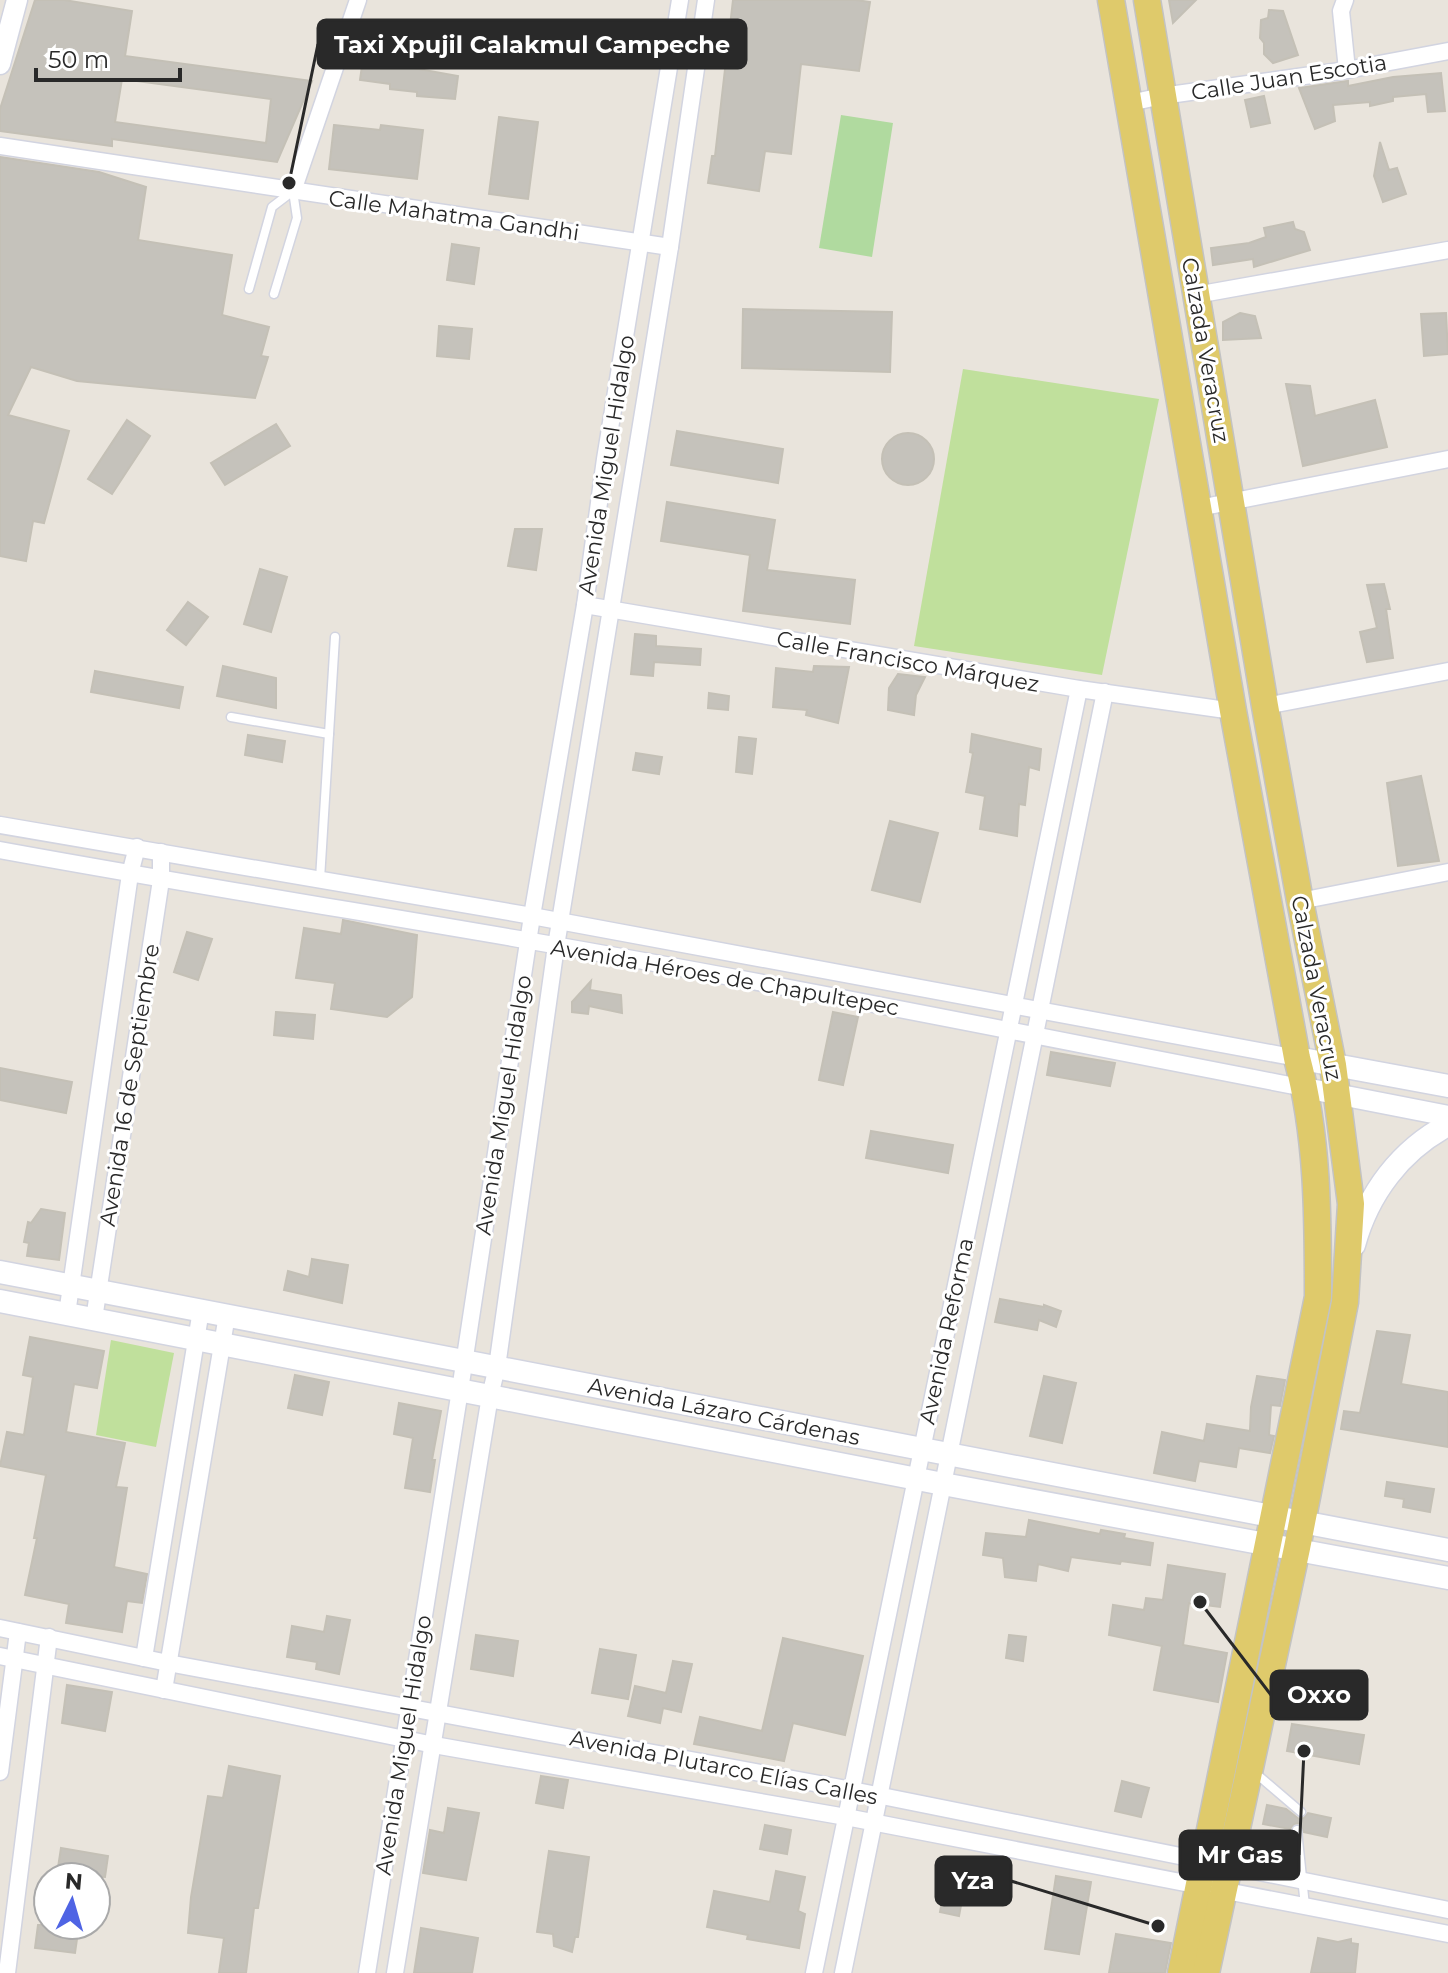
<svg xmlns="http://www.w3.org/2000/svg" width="1448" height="1973" font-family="Montserrat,sans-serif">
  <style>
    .green { fill: #b0da9f }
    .pitch { fill: #c0e09c }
    .building { fill: #c5c2bb; stroke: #c4c0b6; stroke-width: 2; fill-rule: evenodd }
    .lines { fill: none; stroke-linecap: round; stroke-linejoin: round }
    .service-casing { stroke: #d2d4e0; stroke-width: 11 }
    .minor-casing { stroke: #d2d4e0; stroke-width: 19 }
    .tertiary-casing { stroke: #d2d4e0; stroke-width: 23 }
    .secondary-casing { stroke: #d2d4e0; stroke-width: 25 }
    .primary-casing { stroke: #c3c3c3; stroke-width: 29 }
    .service { stroke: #fff; stroke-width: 8 }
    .minor { stroke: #fff; stroke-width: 16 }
    .tertiary { stroke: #fff; stroke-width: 20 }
    .secondary { stroke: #fff; stroke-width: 22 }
    .primary { stroke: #dfca6b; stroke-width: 26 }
    .labels { text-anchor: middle; stroke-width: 6; stroke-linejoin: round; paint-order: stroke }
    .street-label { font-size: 22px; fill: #292929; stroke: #fff }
    .leader { fill: none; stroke: #292929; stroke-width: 3 }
    .callout-dot { fill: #292929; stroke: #fff; stroke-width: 3 }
    .callout { fill: #292929; stroke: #292929; stroke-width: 3 }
    .callout-label { font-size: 24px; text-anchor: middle; font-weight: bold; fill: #fff }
  </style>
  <rect width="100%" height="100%" fill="#e9e4dc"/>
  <!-- green -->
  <polygon class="green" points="841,115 893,123 872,257 819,248"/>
  <!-- pitch -->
  <g class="pitch">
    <polygon points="963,369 1159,399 1102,675 914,646"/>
    <polygon points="111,1340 174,1353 156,1447 96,1435"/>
  </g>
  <!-- building -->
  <g class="building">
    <path d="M35,0H64L132,11L125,56L312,81L277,162L112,139V146L0,131V109ZM122,79L271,99L266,143L115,122Z"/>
    <polygon points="733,0 856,0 870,2 859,71 801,64 791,154 765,151 759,191 708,183 712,156 715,156"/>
    <polygon points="1169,0 1196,0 1173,23"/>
    <polygon points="1269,10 1283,11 1298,55 1273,63 1264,54 1264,43 1260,38 1261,20 1268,18"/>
    <polygon points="363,59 458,76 455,99 417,96 417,92 390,89 390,84 360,80"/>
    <polygon points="1441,73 1445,111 1428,112 1426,94 1393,97 1393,101 1370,106 1370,102 1333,105 1335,121 1315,129 1299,88 1348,81 1348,86 1393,77"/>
    <polygon points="1264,96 1270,123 1251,127 1245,100"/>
    <polygon points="499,117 538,122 528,199 489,194"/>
    <polygon points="334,125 380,130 381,125 423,130 417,179 329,169"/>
    <polygon points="1380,142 1389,170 1397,168 1406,194 1383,202 1374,176"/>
    <polygon points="0,157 99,172 146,187 138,240 232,255 222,315 269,327 261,356 268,357 255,398 77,381 31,367 8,415 69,431 44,523 33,521 26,561 0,556"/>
    <polygon points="1293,222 1295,229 1304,232 1310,250 1254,267 1253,259 1213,265 1211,248 1249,243 1266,237 1264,228"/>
    <polygon points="452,244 479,248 474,284 447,280"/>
    <polygon points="743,309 892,312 890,372 742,368"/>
    <polygon points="1240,313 1255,316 1261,338 1223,340 1223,322"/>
    <polygon points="1446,313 1448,354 1424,356 1421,314"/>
    <polygon points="439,326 472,329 469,359 437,356"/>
    <polygon points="1286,384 1310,386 1315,416 1375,400 1387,447 1303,466"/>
    <polygon points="127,420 150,436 112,494 88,479"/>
    <polygon points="276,424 290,446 225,485 211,463"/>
    <polygon points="677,431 783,449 778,483 671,465"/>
    <circle cx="908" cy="459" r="26"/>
    <polygon points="667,502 775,520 767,570 855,580 850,624 743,611 750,555 661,541"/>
    <polygon points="515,529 542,529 536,570 508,566"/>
    <polygon points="260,569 287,577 271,632 244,624"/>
    <polygon points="1384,584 1390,609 1386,609 1393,658 1367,662 1360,632 1377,628 1367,585"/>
    <polygon points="188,602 208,617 186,645 167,630"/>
    <polygon points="635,634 656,636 656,646 701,649 700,665 654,662 653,676 631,674"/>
    <polygon points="223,666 276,678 276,708 217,696"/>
    <polygon points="814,666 849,667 838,723 806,715 807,710 773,707 776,668 813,672"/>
    <polygon points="95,671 183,687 179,708 91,692"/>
    <polygon points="898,674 925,677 916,695 914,715 888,710 889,688"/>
    <polygon points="709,693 729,696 728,710 708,708"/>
    <polygon points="972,734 1041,749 1039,770 1029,767 1025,805 1019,804 1017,836 980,829 985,796 966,792 973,753 970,752"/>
    <polygon points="248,735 285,741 282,762 245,755"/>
    <polygon points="739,737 756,739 752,774 736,772"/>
    <polygon points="636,753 662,757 659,774 633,770"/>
    <polygon points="1421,776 1439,861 1398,866 1387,783"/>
    <polygon points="890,821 938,833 920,902 872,890"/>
    <polygon points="343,920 417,935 412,997 387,1017 331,1009 335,983 296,978 304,928 341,934"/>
    <polygon points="187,932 212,939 198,980 174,972"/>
    <polygon points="591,981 590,990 621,995 622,1013 589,1006 588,1014 572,1012 572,1002"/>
    <polygon points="276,1012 315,1015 313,1039 274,1035"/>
    <polygon points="833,1012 858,1017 843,1085 819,1080"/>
    <polygon points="1051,1052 1115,1063 1110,1086 1047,1075"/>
    <polygon points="0,1068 72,1082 66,1113 0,1100"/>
    <polygon points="871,1131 953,1145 948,1173 866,1158"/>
    <polygon points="41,1209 65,1213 59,1260 27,1256 29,1243 24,1242 28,1222 31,1223"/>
    <polygon points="312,1259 348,1265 342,1303 284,1290 288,1271 309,1277"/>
    <polygon points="1000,1299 1044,1307 1044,1305 1061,1311 1056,1327 1039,1320 1037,1330 995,1322"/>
    <polygon points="1377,1331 1410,1335 1401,1384 1448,1392 1448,1447 1341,1429 1344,1411 1360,1413"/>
    <polygon points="30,1337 104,1351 97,1388 74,1384 66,1432 125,1443 116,1487 127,1488 114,1567 147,1574 142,1603 127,1601 122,1632 66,1623 69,1604 25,1595 37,1538 34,1538 46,1475 0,1466 7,1432 24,1435 33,1377 23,1375"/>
    <polygon points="295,1375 329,1382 322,1415 288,1408"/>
    <polygon points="1044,1376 1076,1383 1062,1443 1030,1436"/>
    <polygon points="1257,1376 1285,1380 1280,1406 1271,1405 1269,1435 1274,1436 1270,1453 1239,1448 1236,1467 1199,1461 1195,1481 1154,1473 1162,1432 1204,1441 1207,1424 1250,1431 1251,1407"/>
    <polygon points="399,1403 441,1411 432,1460 435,1460 430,1492 405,1488 413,1438 394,1434"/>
    <polygon points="1387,1482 1434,1489 1430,1512 1403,1507 1404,1499 1385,1496"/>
    <polygon points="1029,1520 1100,1534 1101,1530 1125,1534 1124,1538 1153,1543 1150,1565 1121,1561 1120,1564 1071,1557 1068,1571 1038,1564 1036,1581 1005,1577 1003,1558 983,1555 986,1533 1026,1537"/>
    <polygon points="1168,1565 1225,1574 1220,1607 1189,1603 1183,1645 1227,1653 1218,1702 1154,1690 1162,1646 1109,1635 1113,1605 1144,1610 1146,1598 1163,1600"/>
    <polygon points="327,1616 350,1620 339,1674 316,1669 317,1662 287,1657 292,1626 324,1632"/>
    <polygon points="476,1635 518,1641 513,1676 471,1669"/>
    <polygon points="1009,1635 1026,1637 1023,1661 1006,1658"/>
    <polygon points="783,1638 863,1656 845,1735 793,1723 784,1761 694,1744 700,1717 762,1731"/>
    <polygon points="600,1649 636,1655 628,1699 592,1693"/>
    <polygon points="673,1661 692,1664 681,1712 663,1708 660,1723 628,1716 635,1686 666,1693"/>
    <polygon points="67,1685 112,1692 105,1731 62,1723"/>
    <polygon points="1292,1724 1364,1735 1359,1764 1287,1751"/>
    <polygon points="229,1766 280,1776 258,1908 254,1908 246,1973 219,1973 224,1938 188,1933 191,1897 208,1796 223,1798"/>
    <polygon points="541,1776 568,1780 563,1808 536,1803"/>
    <polygon points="1122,1781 1149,1788 1141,1817 1115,1811"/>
    <polygon points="1267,1805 1286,1809 1299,1819 1304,1818 1308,1813 1331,1818 1327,1837 1304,1832 1299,1823 1294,1824 1290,1829 1263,1824"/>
    <polygon points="448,1808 479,1813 466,1880 423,1873 430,1830 444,1833"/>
    <polygon points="765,1825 791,1830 787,1854 760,1849"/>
    <polygon points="61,1848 108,1856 105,1877 57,1874"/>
    <polygon points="549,1851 589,1857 578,1937 575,1937 572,1952 554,1946 553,1934 537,1932"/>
    <polygon points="776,1871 805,1877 798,1911 805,1914 799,1948 747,1939 748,1935 707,1927 714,1891 770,1902"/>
    <polygon points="1056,1876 1091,1882 1079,1954 1045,1949"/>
    <polygon points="946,1880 965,1884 959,1916 940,1912"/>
    <polygon points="38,1925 79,1925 75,1953 35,1948"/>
    <polygon points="421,1928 478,1938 472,1973 414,1973"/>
    <polygon points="1116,1934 1171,1943 1165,1973 1109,1973"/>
    <polygon points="1318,1938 1338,1942 1351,1939 1351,1943 1358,1944 1355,1973 1311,1973"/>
  </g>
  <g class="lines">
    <!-- service casing -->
    <g class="service-casing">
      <g id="service">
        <polyline points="249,289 272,207 293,191 297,218 274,294"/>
        <polyline points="231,717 329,734"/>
        <polyline points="320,879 335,637"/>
        <polyline points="1253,1771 1301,1812"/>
        <polyline points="1297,1830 1305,1906"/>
      </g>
    </g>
    <!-- minor casing -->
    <g class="minor-casing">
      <g id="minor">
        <polyline points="1345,0 1341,11 1347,70"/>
        <polyline points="1130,103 1162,96 1347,70 1448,51"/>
        <polyline points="0,146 670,247"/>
        <polyline points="293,191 358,0"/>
        <polyline points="1196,295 1448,250"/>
        <polyline points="1199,508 1448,459"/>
        <polyline points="585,605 1079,689 1233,711"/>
        <polyline points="1265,706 1448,671"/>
        <polyline points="0,825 532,916 1297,1058"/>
        <path d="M0,850C175,882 350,910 525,940C786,985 1045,1038 1305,1088"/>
        <polyline points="1300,901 1448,872"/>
        <polyline points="67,1314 130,874 137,847"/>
        <polyline points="94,1319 161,880 161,852"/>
        <polyline points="0,1628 168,1663 852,1790 1448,1910"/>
        <polyline points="0,1656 434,1745 846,1817 1448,1934"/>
        <polyline points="144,1658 201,1310"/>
        <polyline points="164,1690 227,1315"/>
        <polyline points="0,1772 18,1632"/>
        <polyline points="7,1973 49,1637"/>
        <polyline points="367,1973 460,1390 532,916 585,605 605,459 680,0"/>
        <polyline points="395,1973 490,1396 497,1367 556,946 670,247 706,0"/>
        <polyline points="814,1973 1079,689"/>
        <polyline points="843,1973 1105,692"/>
      </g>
    </g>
    <!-- tertiary casing -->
    <g class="tertiary-casing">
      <g id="tertiary">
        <polyline points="0,64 17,0"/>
        <polyline points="1305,1088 1448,1116"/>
      </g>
    </g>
    <!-- secondary casing -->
    <g class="secondary-casing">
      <g id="secondary">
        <polyline points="1297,1058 1448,1086"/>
        <path d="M1354,1245C1368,1193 1401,1150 1448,1125"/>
        <polyline points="0,1272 1448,1550"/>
        <polyline points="0,1301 943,1484 1448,1578"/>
      </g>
    </g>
    <!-- primary casing -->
    <g class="primary-casing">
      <g id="primary">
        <path d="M1111,0L1233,711L1297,1058C1318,1136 1318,1217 1318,1297L1181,1973"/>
        <polyline points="1147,0 1265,706 1300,901 1333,1065 1351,1204 1345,1302 1297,1548 1206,1973"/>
      </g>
    </g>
    <!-- service -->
    <use href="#service" class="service"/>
    <!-- minor -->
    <use href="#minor" class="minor"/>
    <!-- tertiary -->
    <use href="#tertiary" class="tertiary"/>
    <!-- secondary -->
    <use href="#secondary" class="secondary"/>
    <!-- primary -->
    <use href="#primary" class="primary"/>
  </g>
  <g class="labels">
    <!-- street labels -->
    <g class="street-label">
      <text transform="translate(1289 77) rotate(-9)" y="8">Calle Juan Escotia</text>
      <text transform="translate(454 215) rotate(8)" y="8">Calle Mahatma Gandhi</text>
      <text transform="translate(1206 350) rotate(80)" y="8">Calzada Veracruz</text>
      <text transform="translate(606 465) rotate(-81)" y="8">Avenida Miguel Hidalgo</text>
      <text transform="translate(908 661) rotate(10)" y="8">Calle Francisco Márquez</text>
      <text transform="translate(725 977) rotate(10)" y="8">Avenida Héroes de Chapultepec</text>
      <text transform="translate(1317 988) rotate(79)" y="8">Calzada Veracruz</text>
      <text transform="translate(129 1085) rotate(-81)" y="8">Avenida 16 de Septiembre</text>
      <text transform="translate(503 1105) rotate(-81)" y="8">Avenida Miguel Hidalgo</text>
      <text transform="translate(946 1331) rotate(-78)" y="8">Avenida Reforma</text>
      <text transform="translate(724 1411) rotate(11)" y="8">Avenida Lázaro Cárdenas</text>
      <text transform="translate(403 1745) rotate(-81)" y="8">Avenida Miguel Hidalgo</text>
      <text transform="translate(724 1767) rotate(11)" y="8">Avenida Plutarco Elías Calles</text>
    </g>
  </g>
  <!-- callouts -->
  <path class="leader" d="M289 183L318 44M1200 1602L1271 1695M1304 1751L1299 1855M1158 1926L1011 1881"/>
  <g class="callout-dot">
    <circle cx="289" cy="183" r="8"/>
    <circle cx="1200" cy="1602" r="8"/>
    <circle cx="1304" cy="1751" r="8"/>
    <circle cx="1158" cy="1926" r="8"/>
  </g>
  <g class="callout">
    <rect x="318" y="20" width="428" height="48" rx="8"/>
    <rect x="1271" y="1671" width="96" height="48" rx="8"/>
    <rect x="1180" y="1831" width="119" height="48" rx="8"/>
    <rect x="936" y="1857" width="75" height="48" rx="8"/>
  </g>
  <g class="callout-label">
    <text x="532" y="53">Taxi Xpujil Calakmul Campeche</text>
    <text x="1319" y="1703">Oxxo</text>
    <text x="1240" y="1863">Mr Gas</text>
    <text x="973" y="1889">Yza</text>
  </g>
  <!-- north arrow -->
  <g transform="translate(72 1901) rotate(5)"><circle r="38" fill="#ffffff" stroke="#a9a9a9" stroke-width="2"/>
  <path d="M0-6L14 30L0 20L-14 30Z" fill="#4f64e4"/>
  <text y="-12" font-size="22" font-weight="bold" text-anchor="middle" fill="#292929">N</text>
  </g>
  <!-- scale -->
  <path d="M36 68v12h144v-12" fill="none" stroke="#292929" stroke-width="4"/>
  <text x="48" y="68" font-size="24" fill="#292929" stroke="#ffffff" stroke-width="6" paint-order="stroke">50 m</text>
</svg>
